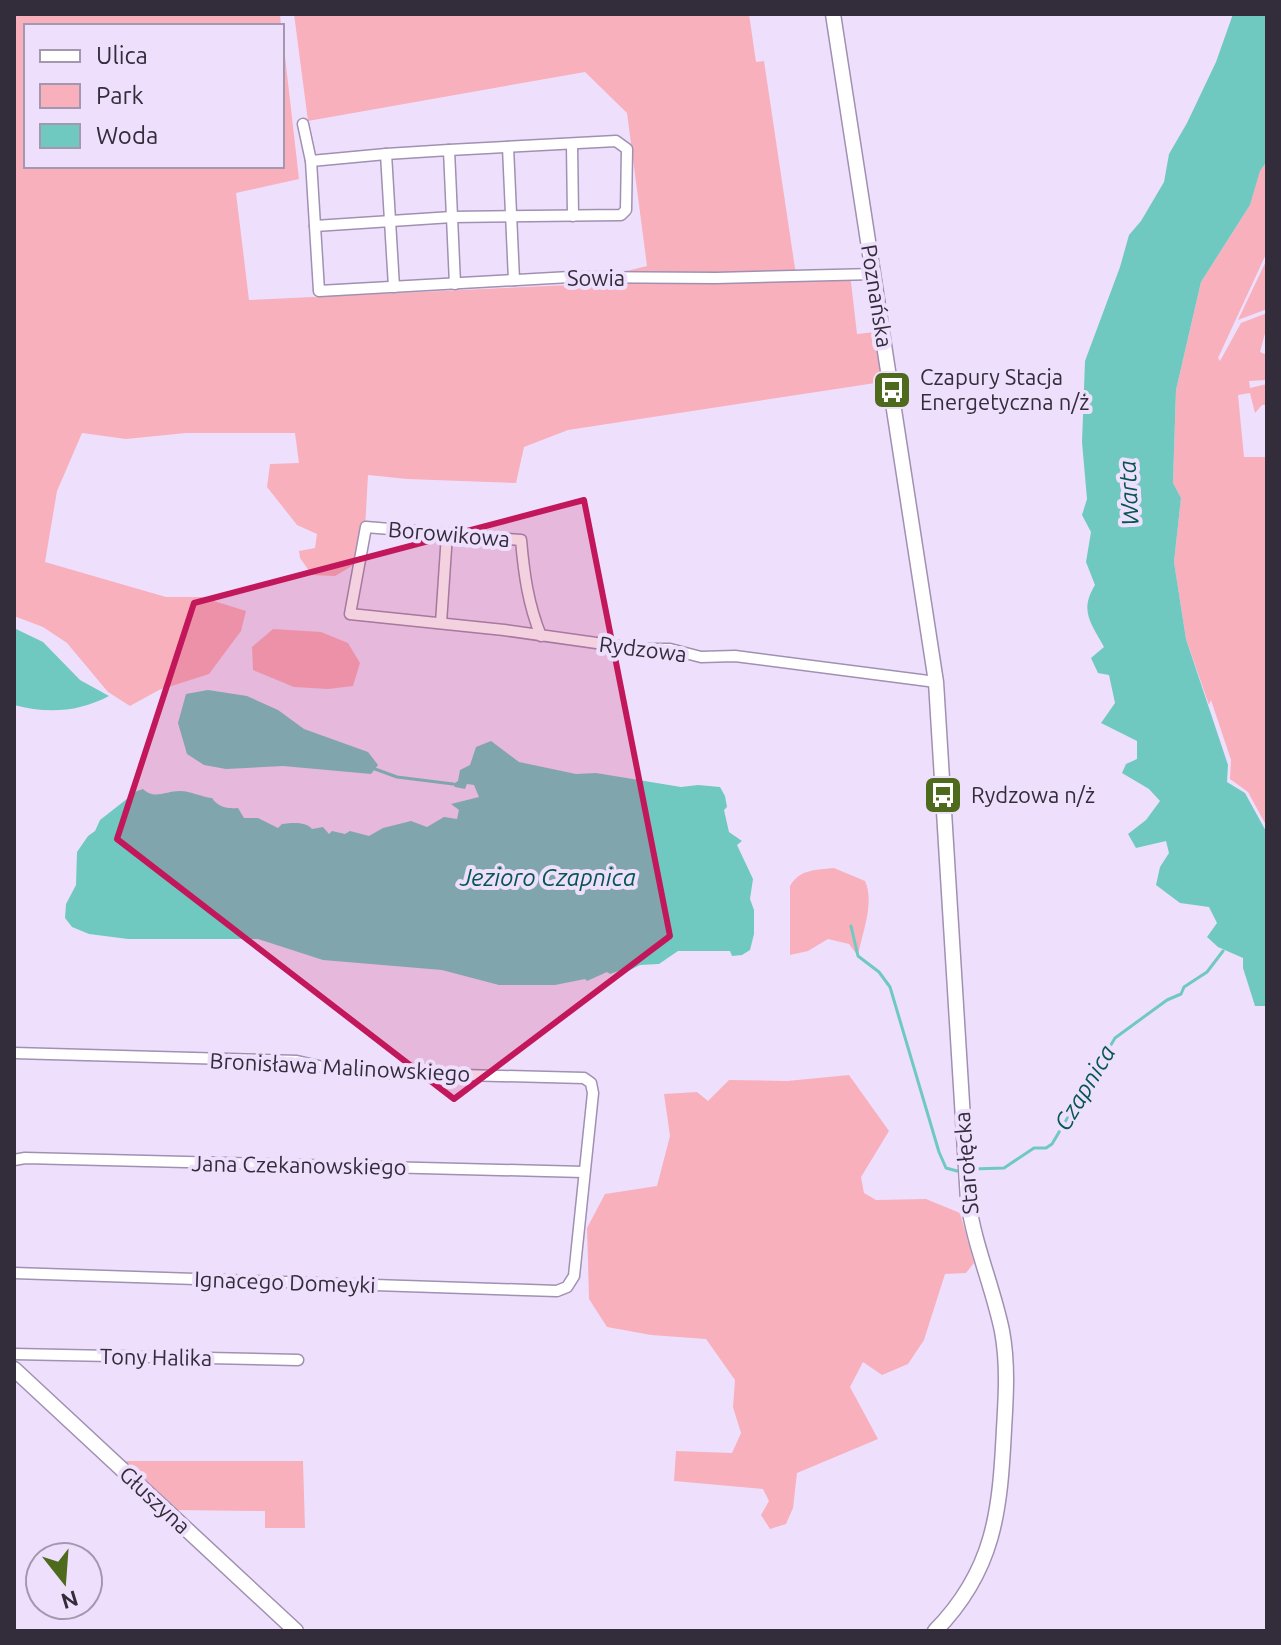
<svg xmlns="http://www.w3.org/2000/svg" width="1281" height="1645" font-family="Ubuntu,sans-serif">
  <style>
    .green { fill: #f8b0bc }
    .water { fill: #70c9c1 }
    .lines { fill: none; stroke-linecap: round; stroke-linejoin: round }
    .stream { stroke: #70c9c1; stroke-width: 3 }
    .street-casing { stroke: #a190b2; stroke-width: 13 }
    .secondary-casing { stroke: #a190b2; stroke-width: 17 }
    .street { stroke: #fff; stroke-width: 10 }
    .secondary { stroke: #fff; stroke-width: 14 }
    .marked { fill: #c2185b; fill-opacity: 0.2; stroke: #c2185b; stroke-width: 6; stroke-linejoin: round }
    .labels { text-anchor: middle; stroke-width: 8; stroke-linejoin: round; paint-order: stroke }
    .street-label { font-size: 22px; fill: #332c3a; stroke: #eee0fd }
    .poi-label { font-size: 22px; fill: #332c3a; stroke: #eee0fd; text-anchor: start }
    .water-label { font-size: 24px; font-style: italic; fill: #065752; stroke: #eee0fd }
  </style>
  <rect width="100%" height="100%" fill="#eee0fd"/>
  <!-- green -->
  <g class="green">
    <polygon points="14,14 280,14 281,26 26,26 26,166 282,166 282,30 299,179 236,193 249,300 569,285 647,266 627,113 585,72 308,121 294,14 749,14 756,62 764,61 796,275 850,273 857,334 875,332 882,382 568,430 524,447 516,483 407,479 368,475 365,529 357,563 335,576 312,575 300,558 299,551 315,548 317,534 297,525 267,487 270,464 299,463 295,433 186,433 126,439 82,433 57,491 45,562 166,597 201,597 246,611 241,631 209,674 159,690 130,706 108,692 67,643 43,627 14,616"/>
    <polygon points="1267,161 1267,252 1218,358 1220,361 1241,323 1267,313 1267,326 1260,352 1267,355 1267,380 1249,381 1250,388 1267,384 1267,405 1262,405 1255,413 1250,393 1238,395 1244,457 1267,457 1267,827 1248,792 1230,779 1231,760 1211,700 1209,705 1186,639 1174,562 1181,498 1173,483 1176,390 1201,282 1250,205 1260,170"/>
    <polygon points="1267,259 1267,309 1238,320"/>
    <polygon points="273,629 321,632 348,643 360,663 353,686 328,689 294,687 253,670 252,647"/>
    <path d="M834,868L865,881C875,903 862,933 858,956L849,944L828,939L808,951L790,955V886C800,869 815,870 834,868Z"/>
    <polygon points="849,1075 889,1131 861,1177 864,1193 876,1200 926,1199 960,1213 974,1263 966,1273 945,1274 924,1340 908,1364 882,1375 863,1362 850,1387 878,1439 797,1473 793,1508 786,1524 770,1529 761,1515 769,1501 763,1489 674,1481 676,1451 732,1453 741,1433 733,1407 735,1380 706,1339 651,1335 607,1327 589,1299 587,1228 605,1194 657,1186 670,1136 664,1094 697,1092 708,1101 729,1080 787,1081"/>
    <polygon points="117,1461 303,1461 305,1528 265,1528 265,1511 173,1510"/>
  </g>
  <!-- water -->
  <g class="water">
    <path d="M1233,14H1267V161L1260,171L1250,205L1201,282L1176,390L1173,483L1181,498L1174,562L1186,639L1228,765L1227,782L1245,793L1267,833V1006H1255L1243,968V958L1218,947L1207,937L1217,923L1209,907L1180,903L1156,885L1160,867L1169,853L1166,841L1136,848L1128,834L1146,820L1160,801L1149,789L1122,773L1126,764L1137,759V741L1101,723L1115,703L1109,675L1098,673L1091,658L1104,647C1091,623 1079,611 1095,585L1086,562L1091,532L1082,515L1087,499L1082,442L1085,361L1120,267L1129,235L1141,221L1164,182L1169,154L1187,123L1216,62Z"/>
    <path d="M14,628L43,642L80,680L109,696C79,712 47,714 14,705Z"/>
    <polygon points="208,690 247,696 278,710 304,729 368,752 378,765 371,774 283,766 226,769 204,765 187,754 178,723 186,694"/>
    <path d="M491,741L519,762L576,774L596,773L681,787L698,785L720,787L725,796L727,807L724,810L729,832L742,841L737,845L753,879L750,899L754,910V934L750,950L742,955L732,956L730,951H678L659,964L640,965L628,971L624,969L610,974L607,972L587,981L585,979L555,985H499L442,970L323,960L258,939H128L89,934L72,927L65,918L66,904L76,885L77,852L88,836L95,831L100,820L137,791L143,789C154,800 166,791 180,791C191,791 201,797 212,798C218,807 227,809 238,808L244,818H258L278,828L282,824C292,823 305,821 312,829L323,827L329,834L332,831L345,834L350,831L369,836L383,828L411,821L427,827L444,817L457,819L459,810L451,804L479,797L474,785L467,784L465,789L455,787L453,784L458,781L460,770L470,765L476,747Z"/>
  </g>
  <g class="lines">
    <!-- stream -->
    <g class="stream">
      <polyline points="375,769 397,777 453,784"/>
      <polyline points="851,926 858,956 879,972 890,987 939,1152 946,1168 957,1171"/>
      <polyline points="972,1169 1004,1168 1034,1148 1046,1148 1052,1144 1115,1038 1167,1000 1181,994 1184,987 1207,972 1223,951"/>
    </g>
    <!-- street casing -->
    <g class="street-casing">
      <g id="street">
        <polyline points="303,124 311,161 319,291 570,277 716,278 874,274"/>
        <polyline points="572,144 573,216"/>
        <polyline points="508,147 514,280"/>
        <polyline points="311,161 386,154"/>
        <polyline points="315,226 452,217 621,215 626,210 627,149 616,141 449,150"/>
        <polyline points="394,287 386,154 449,150 455,284"/>
        <polyline points="441,623 447,534"/>
        <path d="M541,636C528,604 524,574 521,540L366,527L350,614L504,630L639,649H670L701,657L735,656L936,682"/>
        <polyline points="14,1053 297,1061 345,1072 584,1078 591,1083 593,1093 574,1276 567,1287 557,1291 14,1273"/>
        <polyline points="14,1160 25,1158 584,1172"/>
        <polyline points="14,1354 298,1360"/>
      </g>
    </g>
    <!-- secondary casing -->
    <g class="secondary-casing">
      <g id="secondary">
        <path d="M833,14L936,682L968,1200C974,1245 993,1287 1002,1331C1008,1363 1006,1396 1004,1429C1000,1510 995,1570 935,1631"/>
        <polyline points="14,1369 296,1631"/>
      </g>
    </g>
    <!-- street -->
    <use href="#street" class="street"/>
    <!-- secondary -->
    <use href="#secondary" class="secondary"/>
  </g>
  <!-- marked area -->
  <path class="marked" d="M584,500L670,936L454,1099L117,839L194,603Z"/>
  <!-- icons -->
  <defs>
    <g id="bus-square" transform="scale(2)"><rect x="-9" y="-9" width="18" height="18" rx="4" fill="#4d6a1d" stroke="#eee0fd"/><path d="M-5-6H5V4H4V6H2V4H-2V6H-4V4H-5ZM-3.5-4V0h7V-4ZM-3.5 1.2v1.5H-2V1.2ZM2 1.2v1.5H3.5V1.2Z" fill="#fff"/></g>
  </defs>
  <g fill-rule="evenodd">
    <use href="#bus-square" x="892" y="390"/>
    <use href="#bus-square" x="943" y="795"/>
  </g>
  <g class="labels">
    <!-- street labels -->
    <g class="street-label">
      <text x="596" y="286">Sowia</text>
      <text transform="translate(877 296) rotate(81)" y="8">Poznańska</text>
      <text transform="translate(449 534) rotate(5)" y="8">Borowikowa</text>
      <text transform="translate(643 649) rotate(7)" y="8">Rydzowa</text>
      <text transform="translate(340 1067) rotate(3)" y="8">Bronisława Malinowskiego</text>
      <text transform="translate(966 1163) rotate(-95)" y="8">Starołęcka</text>
      <text transform="translate(299 1165) rotate(1)" y="8">Jana Czekanowskiego</text>
      <text transform="translate(285 1282) rotate(2)" y="8">Ignacego Domeyki</text>
      <text transform="translate(156 1357) rotate(1)" y="8">Tony Halika</text>
      <text transform="translate(155 1500) rotate(43)" y="8">Głuszyna</text>
    </g>
    <!-- poi labels -->
    <g class="poi-label">
      <text x="920" y="385">Czapury Stacja<tspan x="920" dy="25">Energetyczna n/ż</tspan></text>
      <text x="971" y="803">Rydzowa n/ż</text>
    </g>
    <!-- water labels -->
    <g class="water-label">
      <text transform="translate(1129 493) rotate(-93)" y="8">Warta</text>
      <text x="548" y="886">Jezioro Czapnica</text>
      <text transform="translate(1085 1088) rotate(-59)" y="8">Czapnica</text>
    </g>
  </g>
  <!-- border -->
  <rect width="1281" height="1645" fill="none" stroke="#332c3a" stroke-width="32"/>
  <!-- legend -->
  <rect x="24" y="24" width="260" height="144" fill="#eee0fd" stroke="#a398af" stroke-width="2"/>
  <rect x="40" y="50" width="40" height="12" fill="#ffffff" stroke="#a398af" stroke-width="2"/>
  <text x="96" y="64" font-size="24" fill="#332c3a">Ulica</text>
  <rect x="40" y="84" width="40" height="24" fill="#f8b0bc" stroke="#a398af" stroke-width="2"/>
  <text x="96" y="104" font-size="24" fill="#332c3a">Park</text>
  <rect x="40" y="124" width="40" height="24" fill="#70c9c1" stroke="#a398af" stroke-width="2"/>
  <text x="96" y="144" font-size="24" fill="#332c3a">Woda</text>
  <!-- north arrow -->
  <g transform="translate(64 1581) rotate(163)"><circle r="38" fill="#eee0fd" stroke="#a398af" stroke-width="2"/>
  <path d="M0-6L14 30L0 20L-14 30Z" fill="#4d6a1d"/>
  <text y="-12" font-size="22" font-weight="bold" text-anchor="middle" fill="#332c3a">N</text>
  </g>
</svg>
